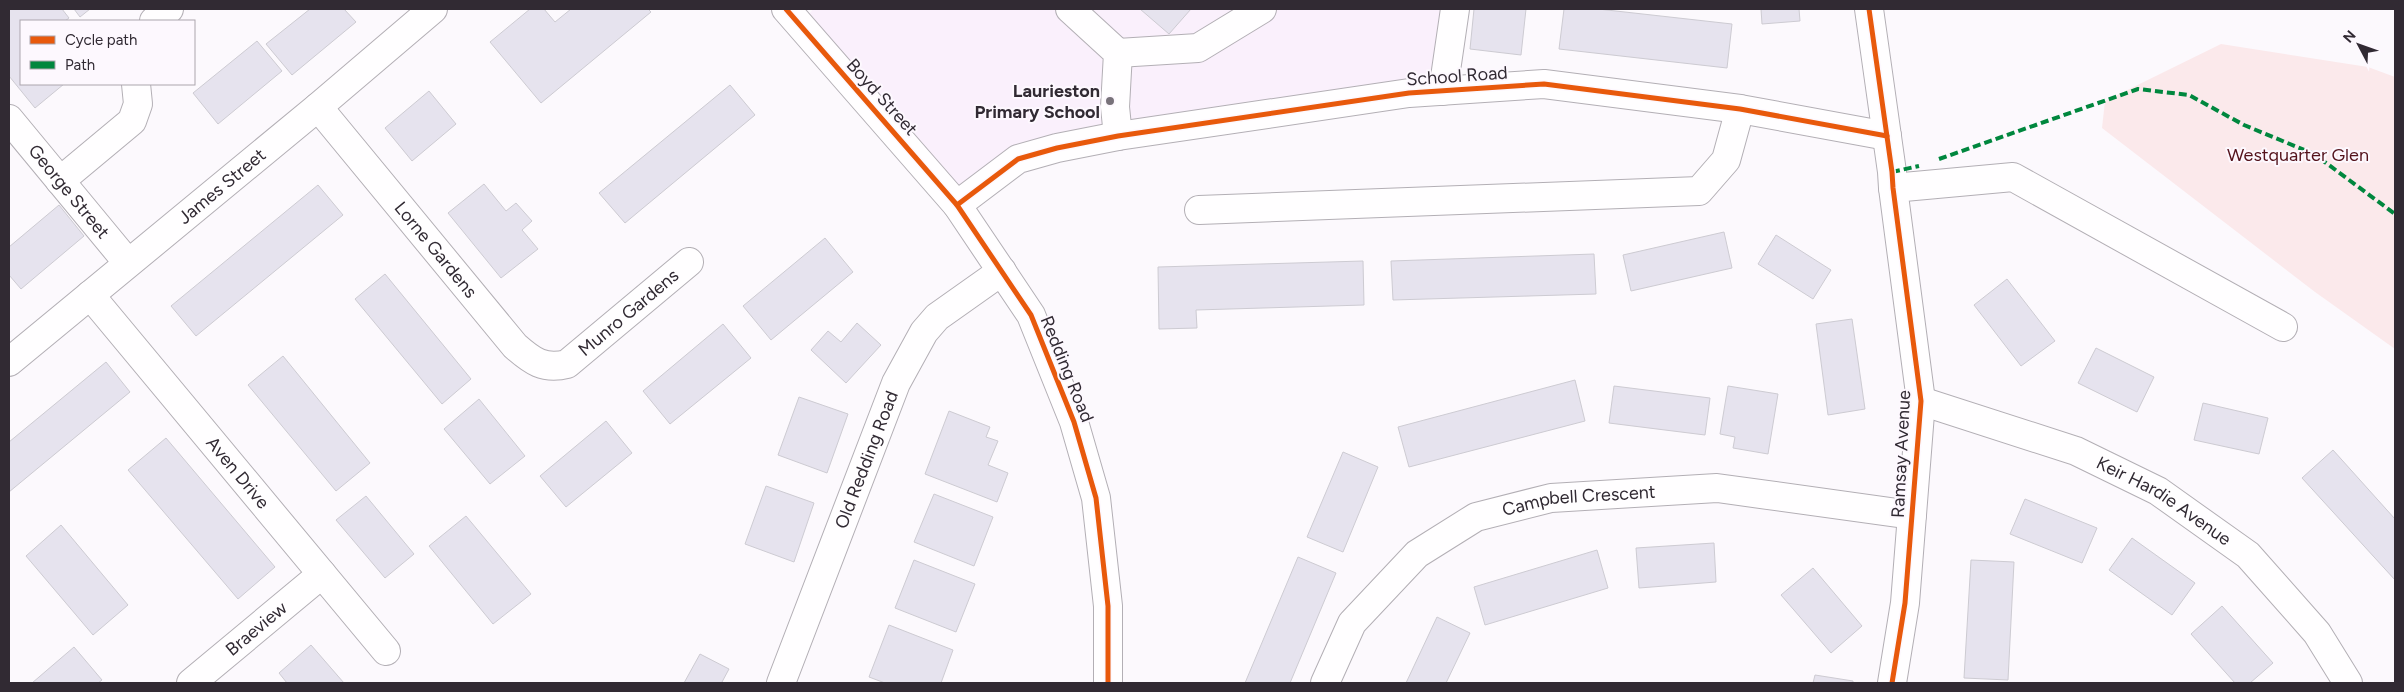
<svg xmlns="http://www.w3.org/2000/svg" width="2404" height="692" font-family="Figtree,sans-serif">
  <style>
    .built { fill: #faf0fc }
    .green { fill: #fbe9eb }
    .building { fill: #e6e3ee; stroke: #cdcbd2 }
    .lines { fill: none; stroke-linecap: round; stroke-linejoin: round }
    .minor-casing { stroke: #b3afb5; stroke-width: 30 }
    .minor { stroke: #fffeff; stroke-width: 28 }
    .quiet { stroke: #00873e; stroke-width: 4; stroke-dasharray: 8 4; stroke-linecap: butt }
    .cycleway-casing { stroke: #fdf8fe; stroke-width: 8 }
    .cycleway { stroke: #e8590c; stroke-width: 5 }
    .poi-dot { fill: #78727a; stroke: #fdf8fe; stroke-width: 2 }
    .labels { text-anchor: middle; stroke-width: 4; stroke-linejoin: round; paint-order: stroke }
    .street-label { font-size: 18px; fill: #312a33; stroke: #fdf8fe }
    .poi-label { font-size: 18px; font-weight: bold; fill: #312a33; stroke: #fdf8fe; text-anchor: end }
    .park-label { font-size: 18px; fill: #54131c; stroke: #fdf8fe }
  </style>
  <rect width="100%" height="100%" fill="#fcf9fd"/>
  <!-- built -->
  <polygon class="built" points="813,9 1462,9 1452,91 1057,148 957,205 800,27"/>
  <!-- green -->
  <polygon class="green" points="2221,44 2368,67 2395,77 2395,349 2315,292 2102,128 2105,101"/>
  <!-- building -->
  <g class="building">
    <polygon points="9,9 62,9 69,18 65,21 21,21 21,84 64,84 35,108 9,76"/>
    <polygon points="74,9 90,9 80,17"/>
    <polygon points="310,9 344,9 356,22 292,75 266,44"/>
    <polygon points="530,9 544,9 555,22 571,9 648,9 651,12 541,103 490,42"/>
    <polygon points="1140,9 1191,9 1169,34"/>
    <polygon points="1474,9 1526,9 1521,55 1470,49"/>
    <polygon points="1564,9 1598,9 1732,24 1727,68 1559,49"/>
    <polygon points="1761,9 1799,9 1800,21 1762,24"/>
    <polygon points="257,41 282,71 218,124 193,93"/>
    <polygon points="730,85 755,115 625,223 599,193"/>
    <polygon points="429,91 456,124 412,161 385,128"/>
    <polygon points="484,184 506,211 516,203 532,221 522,230 538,249 501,278 448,213"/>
    <polygon points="318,185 343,215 196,336 171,306"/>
    <polygon points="59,205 84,236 21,289 9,275 9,247"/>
    <polygon points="1724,232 1732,268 1631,291 1623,255"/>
    <polygon points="1776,235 1831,270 1813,299 1758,264"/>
    <polygon points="825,238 853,272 771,340 743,306"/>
    <polygon points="1594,254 1596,294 1393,300 1391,261"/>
    <polygon points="1363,261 1364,305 1196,310 1197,328 1159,329 1158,267"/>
    <polygon points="385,274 471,379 442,404 355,299"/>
    <polygon points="2007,279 2055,341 2021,366 1974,305"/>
    <polygon points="1852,319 1865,409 1828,415 1816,324"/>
    <polygon points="857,323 881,345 846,383 811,350 828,331 841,342"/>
    <polygon points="723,324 751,358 670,424 643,391"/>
    <polygon points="2096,348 2154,377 2137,412 2078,383"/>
    <polygon points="283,356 370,463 336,491 248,385"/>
    <polygon points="106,362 130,392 9,492 9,442"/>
    <polygon points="1575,380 1585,421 1409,467 1398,427"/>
    <polygon points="1614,386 1710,398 1705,435 1609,423"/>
    <polygon points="1728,386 1778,394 1768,454 1733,448 1735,437 1720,434"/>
    <polygon points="799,397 848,414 827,473 778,455"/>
    <polygon points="479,399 525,456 490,484 444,429"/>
    <polygon points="2203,403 2268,418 2259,454 2194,440"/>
    <polygon points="949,411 990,427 986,437 998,441 988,465 1008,473 997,502 925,474"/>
    <polygon points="606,421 632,453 566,507 540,476"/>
    <polygon points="166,438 275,567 238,599 128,470"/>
    <polygon points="2333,450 2395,519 2395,580 2302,478"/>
    <polygon points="1343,452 1378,467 1343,552 1307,537"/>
    <polygon points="766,486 814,503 794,562 745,544"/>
    <polygon points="934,494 993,517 974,566 914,542"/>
    <polygon points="366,496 414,554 385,578 336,520"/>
    <polygon points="2025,499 2097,528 2082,563 2010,534"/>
    <polygon points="466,516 531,594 493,624 429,546"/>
    <polygon points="61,525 128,605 93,635 26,556"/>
    <polygon points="2132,538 2195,583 2172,615 2109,570"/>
    <polygon points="1714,543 1716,582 1639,588 1636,548"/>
    <polygon points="1597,550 1608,588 1485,625 1474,587"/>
    <polygon points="1298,557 1336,573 1290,683 1245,683"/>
    <polygon points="914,560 975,584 956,632 895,608"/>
    <polygon points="1971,560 2014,562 2008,680 1964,678"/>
    <polygon points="1813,568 1862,626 1831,653 1781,595"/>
    <polygon points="2222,606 2273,663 2250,683 2235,683 2191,634"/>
    <polygon points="1437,617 1470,633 1446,683 1406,683"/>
    <polygon points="889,625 953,650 941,683 885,683 869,677"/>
    <polygon points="311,645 344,683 287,683 279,673"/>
    <polygon points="74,647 102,680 98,683 32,683"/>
    <polygon points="700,654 729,669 722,682 724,683 684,683"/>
    <polygon points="1815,675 1853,681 1853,683 1813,683"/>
  </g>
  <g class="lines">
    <!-- minor casing -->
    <g class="minor-casing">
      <g id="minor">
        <polyline points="786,9 957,205 1031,315 1074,422 1096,498 1108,606 1108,683"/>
        <polyline points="1070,9 1118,53 1115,107 1118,136"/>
        <polyline points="1869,9 1892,172 1893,188 1921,401 1905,603 1892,683"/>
        <polyline points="154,21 169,9"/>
        <polyline points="1118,53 1198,48 1262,9"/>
        <polyline points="1443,91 1455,9"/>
        <path id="s1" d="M318,107L515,346C532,361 544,370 567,364L689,262"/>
        <path id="s2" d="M9,119L128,263"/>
        <polyline points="60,181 132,121 138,104 136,84"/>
        <polyline points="1893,188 2013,177 2283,327"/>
        <polyline points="957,205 1018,159 1057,148 1118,136 1409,93 1544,84 1740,109 1887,136"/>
        <polyline points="1199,210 1699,191 1726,160 1740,109"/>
        <path id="s3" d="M90,295L386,651"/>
        <path id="s4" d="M9,362L318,107L433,9"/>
        <path id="s5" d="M1921,401L2076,451L2158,491L2248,555L2317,633L2348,683"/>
        <path id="s6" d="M191,683L322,574"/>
        <path id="s7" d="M781,683L896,383L924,332L937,317L1002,271"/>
        <path id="s8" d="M1325,683L1352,623L1417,554L1476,517L1551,498L1717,488L1912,515"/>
      </g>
    </g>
    <!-- minor -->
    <use href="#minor" class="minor"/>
    <!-- quiet -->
    <g class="quiet">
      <polyline points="1939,159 2138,89 2189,95 2244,125 2314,154 2395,214"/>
      <polyline points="1892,172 1919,166"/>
    </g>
    <!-- cycleway casing -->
    <g class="cycleway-casing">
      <g id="cycleway">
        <polyline points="786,9 957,205 1031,315 1074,422 1096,498 1108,606 1108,683"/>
        <polyline points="1869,9 1892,172 1893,188 1921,401 1905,603 1892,683"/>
        <polyline points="957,205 1018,159 1057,148 1118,136 1409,93 1544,84 1740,109 1887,136"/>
      </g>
    </g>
    <!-- cycleway -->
    <use href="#cycleway" class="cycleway"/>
  </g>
  <!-- markers -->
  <circle class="poi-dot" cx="1110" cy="101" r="5"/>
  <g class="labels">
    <!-- street labels -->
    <g class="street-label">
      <text transform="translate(1457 76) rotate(-4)" y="6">School Road</text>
      <text transform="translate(882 97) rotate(48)" y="6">Boyd Street</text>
      <text dy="6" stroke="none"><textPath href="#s4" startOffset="276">James Street</textPath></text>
      <text dy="6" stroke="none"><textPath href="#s2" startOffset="94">George Street</textPath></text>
      <text dy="6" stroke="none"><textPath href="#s1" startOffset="185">Lorne Gardens</textPath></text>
      <text dy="6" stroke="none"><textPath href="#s1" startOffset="448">Munro Gardens</textPath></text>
      <text transform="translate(1067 369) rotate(68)" y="6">Redding Road</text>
      <text transform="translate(1901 454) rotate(-87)" y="6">Ramsay Avenue</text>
      <text dy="6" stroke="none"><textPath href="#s7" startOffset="239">Old Redding Road</textPath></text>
      <text dy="6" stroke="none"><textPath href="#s3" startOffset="231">Aven Drive</textPath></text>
      <text dy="6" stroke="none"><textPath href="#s8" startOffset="335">Campbell Crescent</textPath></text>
      <text dy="6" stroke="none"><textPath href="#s5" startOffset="264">Keir Hardie Avenue</textPath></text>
      <text dy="6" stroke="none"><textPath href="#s6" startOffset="85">Braeview</textPath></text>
    </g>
    <!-- poi labels -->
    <g class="poi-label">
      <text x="1100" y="97">Laurieston<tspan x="1100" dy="21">Primary School</tspan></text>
    </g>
    <!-- park labels -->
    <g class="park-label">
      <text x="2298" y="161">Westquarter Glen</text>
    </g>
  </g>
  <!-- border -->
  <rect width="2404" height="692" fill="none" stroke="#312a33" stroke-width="20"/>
  <!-- legend -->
  <rect x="20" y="20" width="175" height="65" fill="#fdf8fe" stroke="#aba6ad"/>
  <rect x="30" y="36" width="25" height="8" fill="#e8590c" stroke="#aba6ad"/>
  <text x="65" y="45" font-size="15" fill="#312a33">Cycle path</text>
  <rect x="30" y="61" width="25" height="8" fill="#00873e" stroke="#aba6ad"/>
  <text x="65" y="70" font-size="15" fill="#312a33">Path</text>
  <!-- north arrow -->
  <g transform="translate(2359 45) rotate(311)" stroke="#fdf8fe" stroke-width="4" paint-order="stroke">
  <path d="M0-4L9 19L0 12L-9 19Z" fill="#312a33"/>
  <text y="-8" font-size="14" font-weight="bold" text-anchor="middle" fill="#312a33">N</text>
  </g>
</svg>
